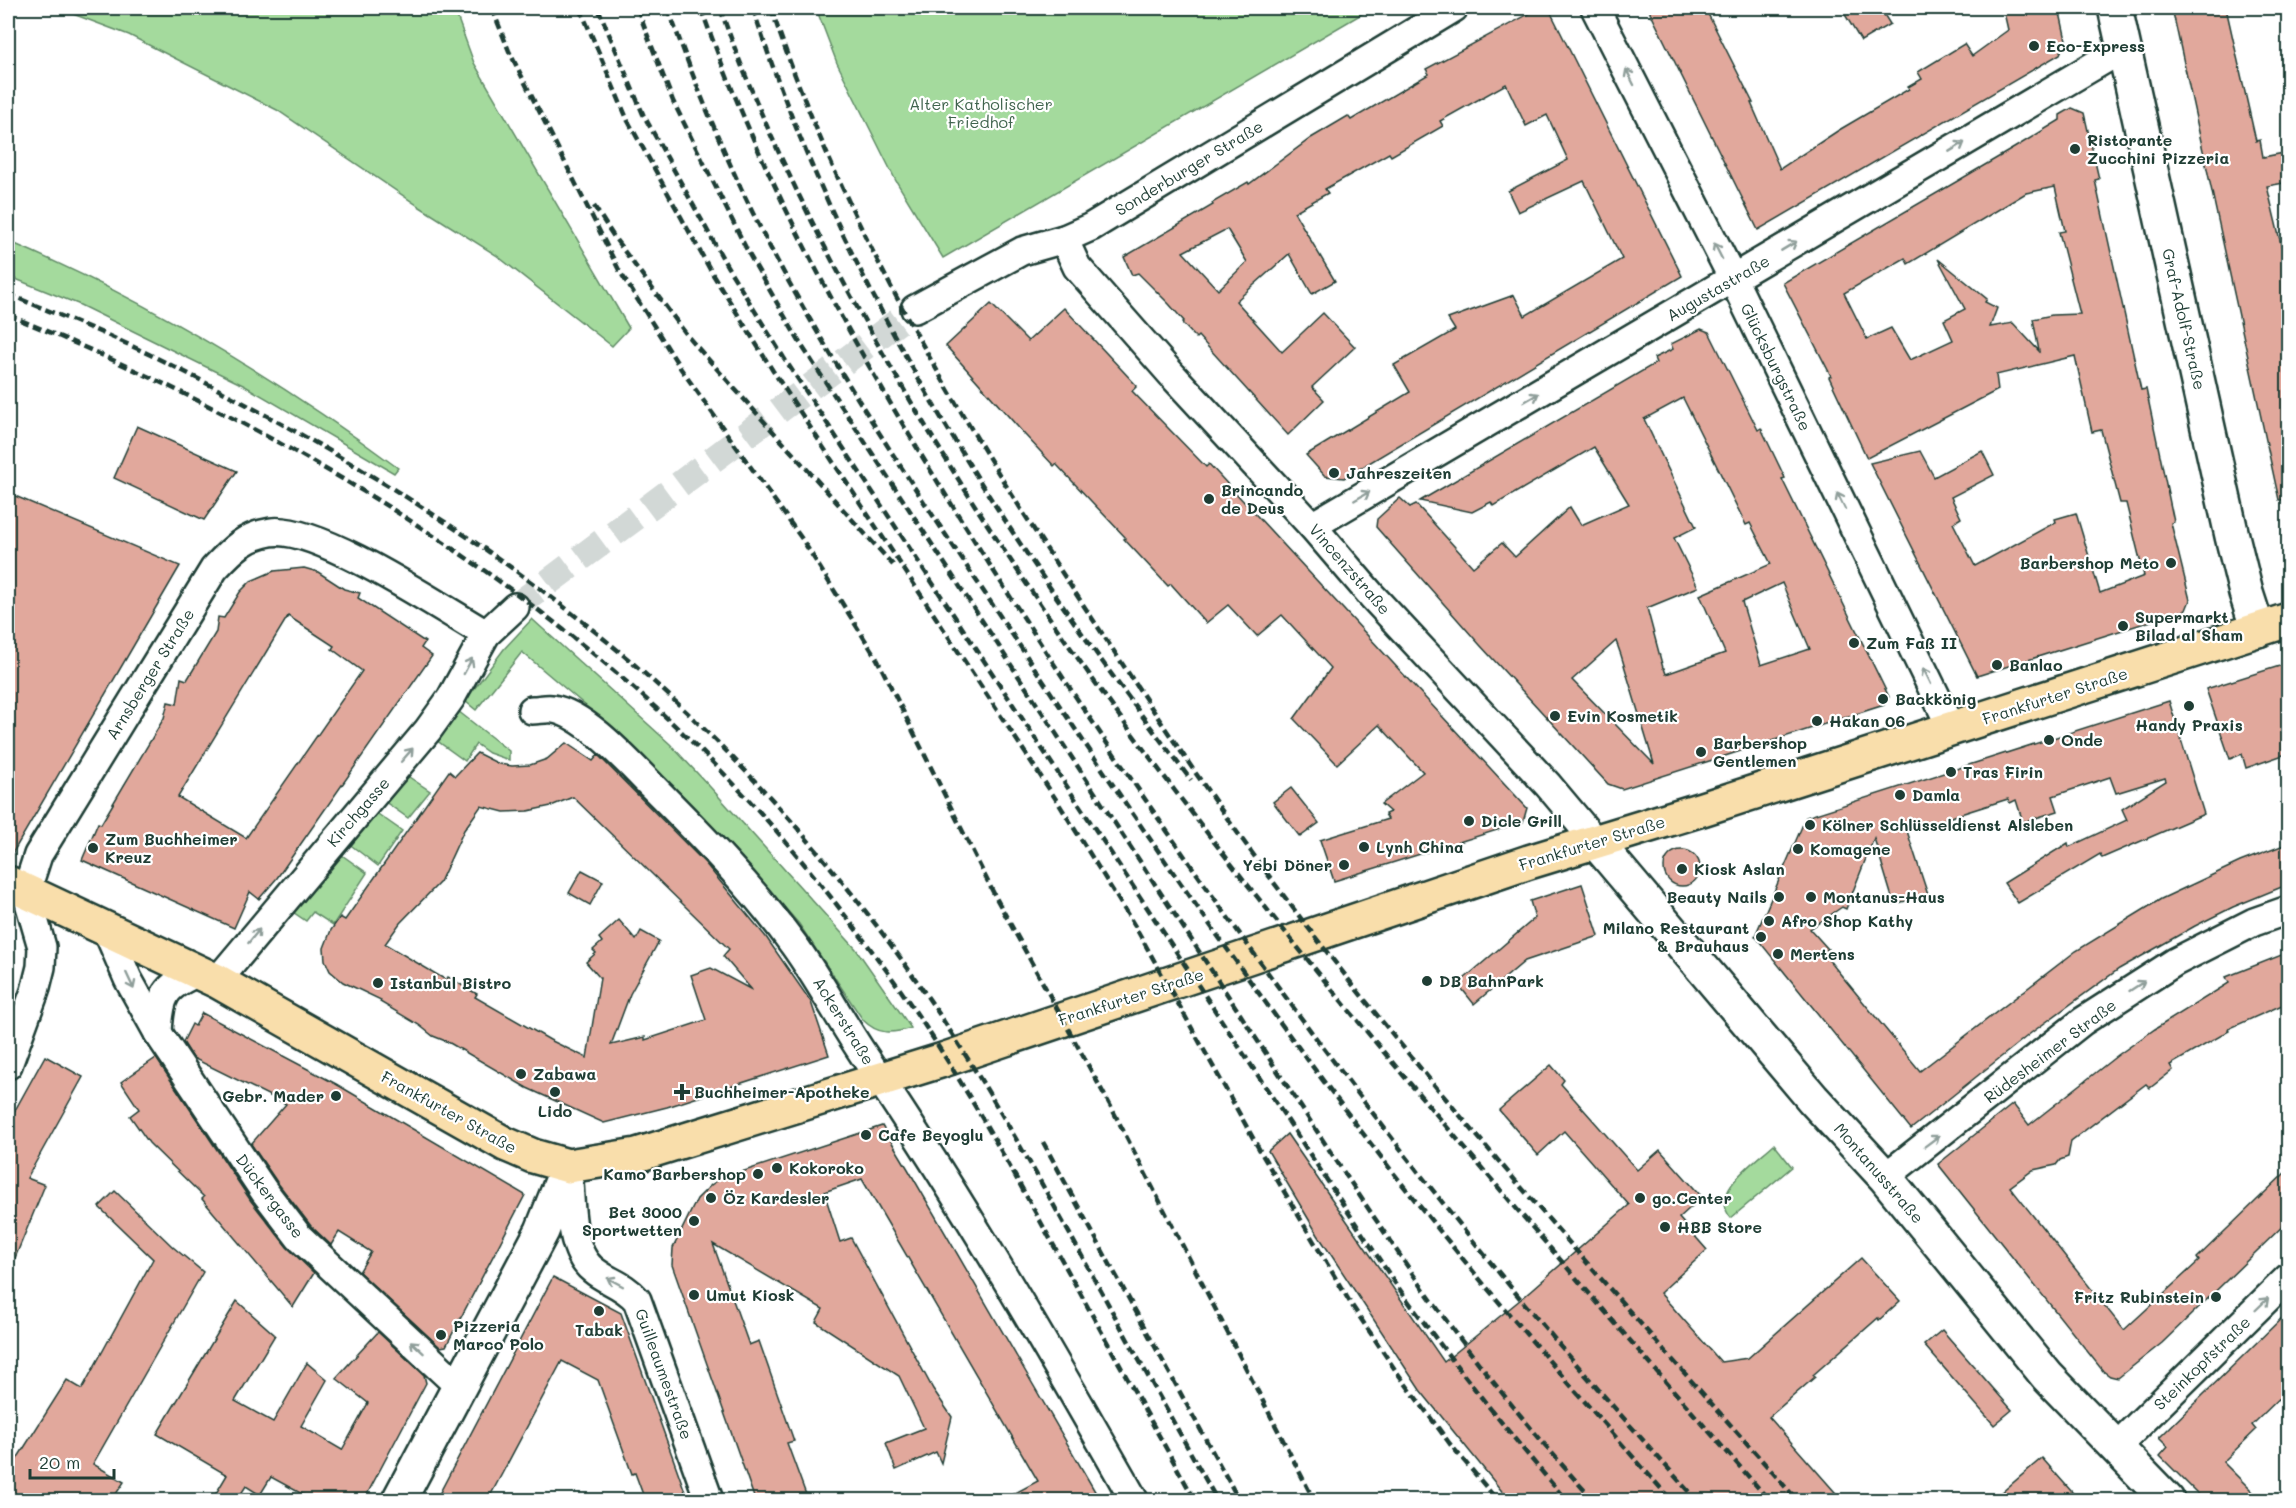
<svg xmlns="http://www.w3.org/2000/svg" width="2296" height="1508" font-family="Mali,sans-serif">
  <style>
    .green { fill: #a4da9d; stroke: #628c68; stroke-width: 1.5 }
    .building { fill: #e1a89c; stroke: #1f3d34; stroke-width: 1.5; fill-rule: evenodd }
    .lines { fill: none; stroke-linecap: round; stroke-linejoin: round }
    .minor-tunnel { stroke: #d2d8d6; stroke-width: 27; stroke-dasharray: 27 14; stroke-linecap: butt }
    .minor-casing { stroke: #1f3d34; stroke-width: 32 }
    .tertiary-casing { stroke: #1f3d34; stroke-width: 38 }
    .primary-casing { stroke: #1f3d34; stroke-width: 38 }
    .minor { stroke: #fff; stroke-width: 27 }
    .tertiary { stroke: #fff; stroke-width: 33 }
    .primary { stroke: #f9deab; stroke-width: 33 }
    .rail { stroke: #1f3d34; stroke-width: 4.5; stroke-dasharray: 9 4.5; stroke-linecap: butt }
    .oneway { stroke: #8f9e9a }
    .poi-dot { fill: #1f3d34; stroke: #fff; stroke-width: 2 }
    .labels { text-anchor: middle; stroke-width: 4.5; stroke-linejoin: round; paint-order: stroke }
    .poi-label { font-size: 16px; font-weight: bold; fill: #1f3d34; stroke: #fff; text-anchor: start }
    .park-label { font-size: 16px; fill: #40644e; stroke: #fff }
    .street-label { font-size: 16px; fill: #1f3d34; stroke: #fff }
  </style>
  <rect width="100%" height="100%" fill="#fff"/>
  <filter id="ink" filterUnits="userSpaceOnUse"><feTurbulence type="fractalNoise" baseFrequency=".0167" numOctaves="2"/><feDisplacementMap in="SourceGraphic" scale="12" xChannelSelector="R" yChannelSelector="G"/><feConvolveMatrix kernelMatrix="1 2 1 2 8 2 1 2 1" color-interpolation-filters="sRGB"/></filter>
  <g filter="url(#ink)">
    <!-- green -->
    <g class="green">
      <polygon points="57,8 454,8 474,63 629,328 612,346 496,255 420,207 277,110 129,35"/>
      <polygon points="816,8 1372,8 943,258 896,181 837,63"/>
      <path d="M8,241C147,300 276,378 398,468L394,473L245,386L78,304L8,276Z"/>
      <path d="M532,619L670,744L711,788L856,949L911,1028C892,1034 878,1035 863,1020L799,924L733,848L685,798L612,728L522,652L476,710L465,701L504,649Z"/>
      <polygon points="458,711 509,751 509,760 489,753 476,744 465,761 436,740"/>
      <polygon points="406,775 430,791 408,818 384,801"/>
      <polygon points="375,812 402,831 378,866 348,843"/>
      <polygon points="339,853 367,873 333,925 313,912 306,921 290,910"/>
      <path d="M1774,1144L1792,1167L1731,1218C1708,1192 1757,1160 1774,1144Z"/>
    </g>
    <!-- building -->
    <g class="building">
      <path d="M1540,8L1551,13L1682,276L1344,478L1325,476L1306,455L1410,392L1394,365L1455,330L1448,319L1514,295L1525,316L1622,259L1584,181L1518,212L1508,191L1568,160L1547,115L1526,126L1506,84L1440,121L1443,126L1391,156L1389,153L1325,189L1328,193L1294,212L1335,281L1312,294L1289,254L1236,301L1282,352L1323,313L1355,347L1312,387L1324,400L1288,435L1198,336L1196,338L1182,323L1184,321L1169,304L1138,273L1132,275L1124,257L1213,205L1212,203L1248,182L1249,184L1311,138L1348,116L1351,120L1429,74L1426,69ZM1227,229L1247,262L1218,290L1183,252Z"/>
      <polygon points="1648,8 1705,8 1753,103 1751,103 1780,169 1839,130 1909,89 1908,87 1922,79 1918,72 1964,44 1972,56 2008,30 2003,8 2059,8 2066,40 2060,54 1758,230"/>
      <polygon points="1841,8 1880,8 1890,24 1861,41"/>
      <polygon points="2172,8 2226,8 2256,141 2260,140 2263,157 2289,152 2289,182 2267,186 2289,278 2289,499 2279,500"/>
      <path d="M2072,108L2084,113L2099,179L2095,180L2141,390L2146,389L2174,522L2171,523L2190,600L2186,610L1977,676L1870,463L1920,451L1934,477L1982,451L1994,475L1951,497L1961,518L1953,523L1975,566L2056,522L2055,519L2076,513L2100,593L2144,576L2126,503H2120L2101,430L2092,432L2075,356L1996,375L1998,390L1867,458L1829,377L1831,376L1783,283L2014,148L2060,120V115ZM2055,187L2065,231L2059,232L2080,314L2052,315L2033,319L2039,351L2013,323L1990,327L1997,308L1985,302L1987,299L1938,259L1965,309L1944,320L1953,340L1910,360L1891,328L1867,339L1844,293L1905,258L1908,264L2026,193Z"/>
      <polygon points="991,304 1028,341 1064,308 1137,386 1132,391 1206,467 1209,464 1527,808 1523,822 1334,881 1320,840 1388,819 1385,814 1390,812 1381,804 1423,772 1379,725 1337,764 1294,719 1331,668 1282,615 1257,636 1228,605 1206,623 1171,584 1168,586 1124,539 1126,538 1056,464 1054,466 1025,435 946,346"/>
      <path d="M1701,329L1709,332L1758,430L1761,428L1785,478L1782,479L1889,697L1884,705L1622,789L1608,784L1480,645L1376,527L1377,519L1400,498L1410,507L1416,504L1473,567L1502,543L1515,557L1570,507L1581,525L1629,504L1594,447L1493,506L1491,502L1472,512L1420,501L1656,363L1654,358L1673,349L1671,344ZM1683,398L1746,525L1750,523L1771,564L1700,595L1725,653L1666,674L1664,668H1663L1647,608L1698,587L1674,538L1696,527L1644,419ZM1782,583L1810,649L1761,665L1742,602ZM1616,641L1621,655L1654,764L1572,680Z"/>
      <polygon points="137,426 237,471 204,520 114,478"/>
      <polygon points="8,493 180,566 8,861"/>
      <path d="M304,568L318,572L344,589L360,593L358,598L425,642L421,648L432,656L277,878L259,899L250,892L234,928L82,860L98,823L101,824L164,718L168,702L177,704L181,678L187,680L216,632L218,617L224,618L240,592L251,581L274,571ZM288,616L334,646L332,649L362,671L246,838L178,797Z"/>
      <polygon points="2289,663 2289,753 2246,768 2242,754 2230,759 2206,689"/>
      <polygon points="2169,701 2204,814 2102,858 2100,854 2018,903 2004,883 2068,843 2069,847 2127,820 2122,809 2166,781 2165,778 2116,793 2110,777 2053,796 2058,811 2023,822 2016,800 2010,803 2008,799 1907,831 1928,895 1894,904 1874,838 1846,909 1842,907 1810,929 1828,949 1823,953 1920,1071 2076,951 2161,899 2240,862 2289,843 2289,884 2233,907 2195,926 2119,969 2031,1033 1911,1129 1755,936 1806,817"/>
      <path d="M566,743L593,761L598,755L705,863L766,937L811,1002L829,1055L667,1107L604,1123L527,1088L448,1042L433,1036L419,1025L380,1002L381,1000L343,982L330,971L325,960L324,948L331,930L340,917L345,920L449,771L455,776L477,753L499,764L512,766L530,765L547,759ZM573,797L729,949L723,956L752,990L711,968L691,975L706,1020L645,1040V1037L611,1045L630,994L659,941L641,931L636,940L619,920L599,938L602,942L593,950L596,953L586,962L600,978L587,1058L550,1040L475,997L477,994L448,977L446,980L385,944L400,923L440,882L464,830L481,806L504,812L528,811L551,806Z"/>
      <polygon points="1291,788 1319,823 1300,837 1273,802"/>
      <circle cx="1682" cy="868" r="18"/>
      <polygon points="582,870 603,881 590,905 569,893"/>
      <polygon points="1582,884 1599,936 1525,961 1474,1004 1458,984 1535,918 1530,901"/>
      <polygon points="2289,952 2289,1002 2228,1029 2229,1031 2170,1065 2173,1070 2150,1088 2146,1084 2071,1141 2068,1157 2060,1160 2056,1165 2033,1170 2010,1187 2124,1330 2199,1261 2197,1258 2289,1169 2289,1220 2162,1343 2118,1378 2110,1376 2103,1371 1938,1164 2013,1104 2029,1125 2118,1055 2155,1029 2229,983 2226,977"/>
      <polygon points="202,1013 336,1084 525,1195 446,1346 440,1347 359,1272 371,1252 339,1232 331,1245 311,1226 277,1182 251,1144 286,1104 193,1058 183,1042 192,1024 195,1026"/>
      <polygon points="45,1056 83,1077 27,1178 45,1185 8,1275 8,1123"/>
      <polygon points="156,1058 251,1201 287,1247 314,1273 293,1307 202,1199 204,1197 149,1143 130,1116 139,1109 121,1082"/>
      <polygon points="1551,1065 1564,1080 1561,1084 1637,1170 1660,1150 1702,1197 1679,1218 1707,1250 1660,1293 1721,1362 1748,1358 1861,1258 1900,1301 1879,1320 1878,1318 1813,1375 1815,1377 1769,1417 1842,1500 1509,1500 1420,1390 1318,1235 1268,1151 1287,1134 1444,1362 1526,1295 1629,1205 1564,1131 1538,1155 1499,1110"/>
      <polygon points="882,1126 908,1169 1100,1500 1002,1500 1038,1481 862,1179 824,1192 840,1242 851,1238 933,1389 952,1417 941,1463 936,1452 896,1470 886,1443 924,1428 899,1376 816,1322 823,1309 713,1244 749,1345 759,1341 794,1441 787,1443 808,1500 755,1500 672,1265 673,1248 697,1199 711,1185 720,1179"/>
      <polygon points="115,1191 173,1247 203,1272 93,1464 124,1482 112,1500 8,1500 8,1473 67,1380 82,1389 153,1259 99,1207"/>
      <polygon points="553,1277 621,1313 688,1500 645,1500 635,1473 632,1474 598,1380 562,1361 488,1500 436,1500"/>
      <polygon points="237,1301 275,1335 235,1401 273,1422 307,1363 327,1380 301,1426 342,1450 368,1403 336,1378 378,1332 424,1375 426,1383 364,1500 313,1500 271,1477 260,1495 246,1486 237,1500 212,1500 227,1475 157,1434"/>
      <polygon points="2289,1311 2289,1389 2252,1425 2256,1430 2223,1462 2261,1500 2204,1500 2160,1456 2168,1447 2159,1438"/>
      <polygon points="1942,1330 2012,1410 1994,1425 1924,1345"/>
      <polygon points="2042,1458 2079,1500 1993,1500"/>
    </g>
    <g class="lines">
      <!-- minor-tunnel -->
      <polyline class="minor-tunnel" points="515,607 915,309"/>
      <!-- minor casing -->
      <g class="minor-casing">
        <g id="minor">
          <polyline points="1595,8 1733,279 1952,729"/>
          <polyline points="1064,239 1077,267 1173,376 1312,526 1372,596 1548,785 1595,841"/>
          <polyline points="915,309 1022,251 1064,239 1091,227 1454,8"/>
          <polyline points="1312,526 2124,48"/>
          <path d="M532,710C539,710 546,708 553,709C585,714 628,762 652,786C702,836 752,887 794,945C820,981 840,1020 865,1057C962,1200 1049,1350 1134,1500"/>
          <polyline points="106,928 128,979 158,1033 264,1191 299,1237 460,1387"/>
          <polyline points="217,981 428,730 451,698 486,634 515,607"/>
          <path d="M158,1033C160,995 163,987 199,972"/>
          <path d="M8,1065L35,991L41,967L42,947L26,892L38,855L214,569C231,551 244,536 271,532C318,525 441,608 486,634"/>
          <path d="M568,1167C571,1196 568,1249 592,1269C607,1282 622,1283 637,1300L709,1500"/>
          <polyline points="1885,1177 2083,1021 2175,962 2254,922 2288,910"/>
          <polyline points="2115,1448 2288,1278"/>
        </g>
      </g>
      <!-- tertiary casing -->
      <g class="tertiary-casing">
        <g id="tertiary">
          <polyline points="2115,8 2232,536 2246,593 2258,630"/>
          <polyline points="1595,841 1813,1099 1885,1177 2047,1376 2167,1500"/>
          <polyline points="399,1500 542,1231 568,1166"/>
        </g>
      </g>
      <!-- primary casing -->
      <g class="primary-casing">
        <polyline id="primary" points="8,883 217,981 505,1144 533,1156 568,1166 637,1155 940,1061 1529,862 1702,809 2288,620"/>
      </g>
      <!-- minor -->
      <use href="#minor" class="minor"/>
      <!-- tertiary -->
      <use href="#tertiary" class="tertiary"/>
      <!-- primary -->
      <use href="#primary" class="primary"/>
      <!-- rail -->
      <g class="rail">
        <polyline points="492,8 509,51 619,270 681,369 802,539 877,659 995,896 1110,1105 1314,1500"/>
        <polyline points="580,8 628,121 712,273 773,371 1059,804 1136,928 1263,1156 1351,1304 1396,1371 1450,1444 1497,1500"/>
        <path d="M598,8L643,114L727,266L784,358L1395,1283C1449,1358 1506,1430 1566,1500"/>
        <path d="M637,8L673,101L750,256L800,343L1345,1174C1379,1224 1412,1275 1449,1324C1494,1385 1543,1444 1593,1500"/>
        <path d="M668,8C697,90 731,172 771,249C842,383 928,508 1012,634C1134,819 1259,1000 1395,1175C1483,1287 1577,1393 1671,1500"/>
        <path d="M701,8C778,225 897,422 1022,615C1170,843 1328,1063 1500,1274C1563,1351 1630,1425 1696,1500"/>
        <path d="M720,8C769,147 838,278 913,405C1056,646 1228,867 1408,1081C1527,1222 1648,1362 1769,1500"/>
        <path d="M753,8C843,291 1010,546 1191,780"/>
        <path d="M771,8C842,221 951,404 1074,591C1143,695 1211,800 1287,900C1445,1109 1624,1304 1797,1500"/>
        <polyline points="594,206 616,240 690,339 893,565"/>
        <path d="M8,294C51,312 95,329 138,349C183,370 227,394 271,418C390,483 504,556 609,643C714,730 810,835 891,945C966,1047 1028,1158 1089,1269C1131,1346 1174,1423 1217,1500"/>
        <path d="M8,315C274,423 531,573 731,781C781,833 832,897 875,955C950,1054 1009,1165 1069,1273C1111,1349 1153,1425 1195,1500"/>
        <polyline points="1043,1142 1239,1500"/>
      </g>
    </g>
    <!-- one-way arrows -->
    <defs><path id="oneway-shaft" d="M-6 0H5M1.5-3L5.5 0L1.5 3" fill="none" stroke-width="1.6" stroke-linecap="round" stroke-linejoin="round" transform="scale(1.5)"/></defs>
    <g class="oneway">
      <use href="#oneway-shaft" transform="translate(1630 77) rotate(-117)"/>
      <use href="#oneway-shaft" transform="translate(1957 147) rotate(-31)"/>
      <use href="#oneway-shaft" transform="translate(1789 246) rotate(-31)"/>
      <use href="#oneway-shaft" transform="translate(1718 251) rotate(-117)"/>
      <use href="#oneway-shaft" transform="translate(1531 398) rotate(-30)"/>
      <use href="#oneway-shaft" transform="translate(1362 496) rotate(-30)"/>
      <use href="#oneway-shaft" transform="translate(1841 501) rotate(-116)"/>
      <use href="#oneway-shaft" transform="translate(468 666) rotate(-62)"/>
      <use href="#oneway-shaft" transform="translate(1927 676) rotate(-116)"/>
      <use href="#oneway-shaft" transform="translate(407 755) rotate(-49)"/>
      <use href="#oneway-shaft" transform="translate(254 936) rotate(-51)"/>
      <use href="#oneway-shaft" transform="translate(130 981) rotate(65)"/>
      <use href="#oneway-shaft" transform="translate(2137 986) rotate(-33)"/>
      <use href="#oneway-shaft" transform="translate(1932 1141) rotate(-37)"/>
      <use href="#oneway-shaft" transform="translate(615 1282) rotate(-152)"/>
      <use href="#oneway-shaft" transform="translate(2262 1304) rotate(-44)"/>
      <use href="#oneway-shaft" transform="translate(417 1347) rotate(-137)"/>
    </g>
  </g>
  <!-- markers -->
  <g class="poi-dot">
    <circle cx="2034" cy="46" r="6"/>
    <circle cx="2075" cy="149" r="6"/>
    <circle cx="1334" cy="473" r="6"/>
    <circle cx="1209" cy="499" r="6"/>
    <circle cx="2171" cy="563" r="6"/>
    <circle cx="2123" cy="626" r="6"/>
    <circle cx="1854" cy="643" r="6"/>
    <circle cx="1997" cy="665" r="6"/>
    <circle cx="1883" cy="699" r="6"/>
    <circle cx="2189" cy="706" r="6"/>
    <circle cx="1555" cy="716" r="6"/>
    <circle cx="1817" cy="721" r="6"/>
    <circle cx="2049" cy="740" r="6"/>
    <circle cx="1701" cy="752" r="6"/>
    <circle cx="1951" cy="772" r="6"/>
    <circle cx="1900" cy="795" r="6"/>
    <circle cx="1469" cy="821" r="6"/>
    <circle cx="1810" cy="825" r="6"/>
    <circle cx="1364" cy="847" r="6"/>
    <circle cx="93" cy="848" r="6"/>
    <circle cx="1798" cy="849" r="6"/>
    <circle cx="1344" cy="865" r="6"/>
    <circle cx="1682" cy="869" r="6"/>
    <circle cx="1779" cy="897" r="6"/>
    <circle cx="1811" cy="897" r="6"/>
    <circle cx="1769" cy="921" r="6"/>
    <circle cx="1761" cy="937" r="6"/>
    <circle cx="1778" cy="954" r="6"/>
    <circle cx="1427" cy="981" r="6"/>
    <circle cx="378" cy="983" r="6"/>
    <circle cx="521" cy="1074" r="6"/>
    <circle cx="555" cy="1092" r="6"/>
    <path d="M679 1083h6v6h6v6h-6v6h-6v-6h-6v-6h6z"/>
    <circle cx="336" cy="1096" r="6"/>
    <circle cx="866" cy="1135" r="6"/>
    <circle cx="777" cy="1168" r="6"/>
    <circle cx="758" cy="1174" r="6"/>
    <circle cx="711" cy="1198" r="6"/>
    <circle cx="1640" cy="1198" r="6"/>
    <circle cx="694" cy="1221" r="6"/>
    <circle cx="1665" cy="1227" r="6"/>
    <circle cx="694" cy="1295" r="6"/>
    <circle cx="2216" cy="1297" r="6"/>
    <circle cx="599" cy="1311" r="6"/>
    <circle cx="441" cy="1335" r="6"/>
  </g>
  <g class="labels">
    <!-- poi labels -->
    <g class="poi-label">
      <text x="2046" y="52">Eco-Express</text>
      <text x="2087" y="146">Ristorante<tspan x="2087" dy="18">Zucchini Pizzeria</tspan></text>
      <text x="1346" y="479">Jahreszeiten</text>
      <text x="1221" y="496">Brincando<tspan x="1221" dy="18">de Deus</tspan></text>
      <text x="2159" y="569" text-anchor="end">Barbershop Meto</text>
      <text x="2135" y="623">Supermarkt<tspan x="2135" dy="18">Bilad al Sham</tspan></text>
      <text x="1866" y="649">Zum Faß II</text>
      <text x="2009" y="671">Banlao</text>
      <text x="1895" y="705">Backkönig</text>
      <text x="1567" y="722">Evin Kosmetik</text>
      <text x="1829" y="727">Hakan 06</text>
      <text x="2189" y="731" text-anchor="middle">Handy Praxis</text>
      <text x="2061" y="746">Onde</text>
      <text x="1713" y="749">Barbershop<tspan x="1713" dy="18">Gentlemen</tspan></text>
      <text x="1963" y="778">Tras Firin</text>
      <text x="1912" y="801">Damla</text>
      <text x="1481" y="827">Dicle Grill</text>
      <text x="1822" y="831">Kölner Schlüsseldienst Alsleben</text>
      <text x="105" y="845">Zum Buchheimer<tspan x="105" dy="18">Kreuz</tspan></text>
      <text x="1376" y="853">Lynh China</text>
      <text x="1810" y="855">Komagene</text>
      <text x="1332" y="871" text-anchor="end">Yebi Döner</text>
      <text x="1694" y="875">Kiosk Aslan</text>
      <text x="1767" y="903" text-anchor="end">Beauty Nails</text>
      <text x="1823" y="903">Montanus-Haus</text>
      <text x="1781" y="927">Afro Shop Kathy</text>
      <text x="1749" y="934" text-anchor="end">Milano Restaurant<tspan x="1749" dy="18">&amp; Brauhaus</tspan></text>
      <text x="1790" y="960">Mertens</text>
      <text x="1439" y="987">DB BahnPark</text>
      <text x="390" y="989">Istanbul Bistro</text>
      <text x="533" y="1080">Zabawa</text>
      <text x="694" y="1098">Buchheimer-Apotheke</text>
      <text x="324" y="1102" text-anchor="end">Gebr. Mader</text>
      <text x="555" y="1117" text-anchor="middle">Lido</text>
      <text x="878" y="1141">Cafe Beyoglu</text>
      <text x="789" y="1174">Kokoroko</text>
      <text x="746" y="1180" text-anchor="end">Kamo Barbershop</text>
      <text x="723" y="1204">Öz Kardesler</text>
      <text x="1652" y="1204">go.Center</text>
      <text x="682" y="1218" text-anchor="end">Bet 3000<tspan x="682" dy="18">Sportwetten</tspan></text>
      <text x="1677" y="1233">HBB Store</text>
      <text x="706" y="1301">Umut Kiosk</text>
      <text x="2204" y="1303" text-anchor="end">Fritz Rubinstein</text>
      <text x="453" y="1332">Pizzeria<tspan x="453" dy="18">Marco Polo</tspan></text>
      <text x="599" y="1336" text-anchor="middle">Tabak</text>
    </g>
    <!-- park labels -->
    <g class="park-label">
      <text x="981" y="110">Alter Katholischer<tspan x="981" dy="18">Friedhof</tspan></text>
    </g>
    <!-- street labels -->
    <g class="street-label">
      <text transform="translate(1189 168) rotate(-31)" y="6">Sonderburger Straße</text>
      <text transform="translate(1718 288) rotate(-30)" y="6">Augustastraße</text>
      <text transform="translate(2184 319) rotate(77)" y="6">Graf-Adolf-Straße</text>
      <text transform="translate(1776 367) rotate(64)" y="6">Glücksburgstraße</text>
      <text transform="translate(1350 569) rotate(49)" y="6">Vincenzstraße</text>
      <text transform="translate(150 674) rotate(-58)" y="6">Arnsberger Straße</text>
      <text transform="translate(2055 696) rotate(-18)" y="6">Frankfurter Straße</text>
      <text transform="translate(358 812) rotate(-49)" y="6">Kirchgasse</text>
      <text transform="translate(1592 843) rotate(-17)" y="6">Frankfurter Straße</text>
      <text transform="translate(1131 997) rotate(-18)" y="6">Frankfurter Straße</text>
      <text transform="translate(844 1021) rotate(58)" y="6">Ackerstraße</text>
      <text transform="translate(2050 1051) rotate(-37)" y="6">Rüdesheimer Straße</text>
      <text transform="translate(449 1112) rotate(29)" y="6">Frankfurter Straße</text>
      <text transform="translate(1879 1173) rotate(49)" y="6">Montanusstraße</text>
      <text transform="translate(270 1196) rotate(53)" y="6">Dückergasse</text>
      <text transform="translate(2202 1363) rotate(-44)" y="6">Steinkopfstraße</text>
      <text transform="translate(664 1374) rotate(70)" y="6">Guilleaumestraße</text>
    </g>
  </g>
  <!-- margin -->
  <rect width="2296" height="1508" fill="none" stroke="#fff" stroke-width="30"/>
  <rect x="15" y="15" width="2266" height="1478" fill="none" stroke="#1f3d34" stroke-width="2" filter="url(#ink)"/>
  <!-- scale -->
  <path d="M30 1469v9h84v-9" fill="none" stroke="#1f3d34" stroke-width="3"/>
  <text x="39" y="1469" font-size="18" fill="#1f3d34" stroke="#ffffff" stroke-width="4.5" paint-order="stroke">20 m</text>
</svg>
